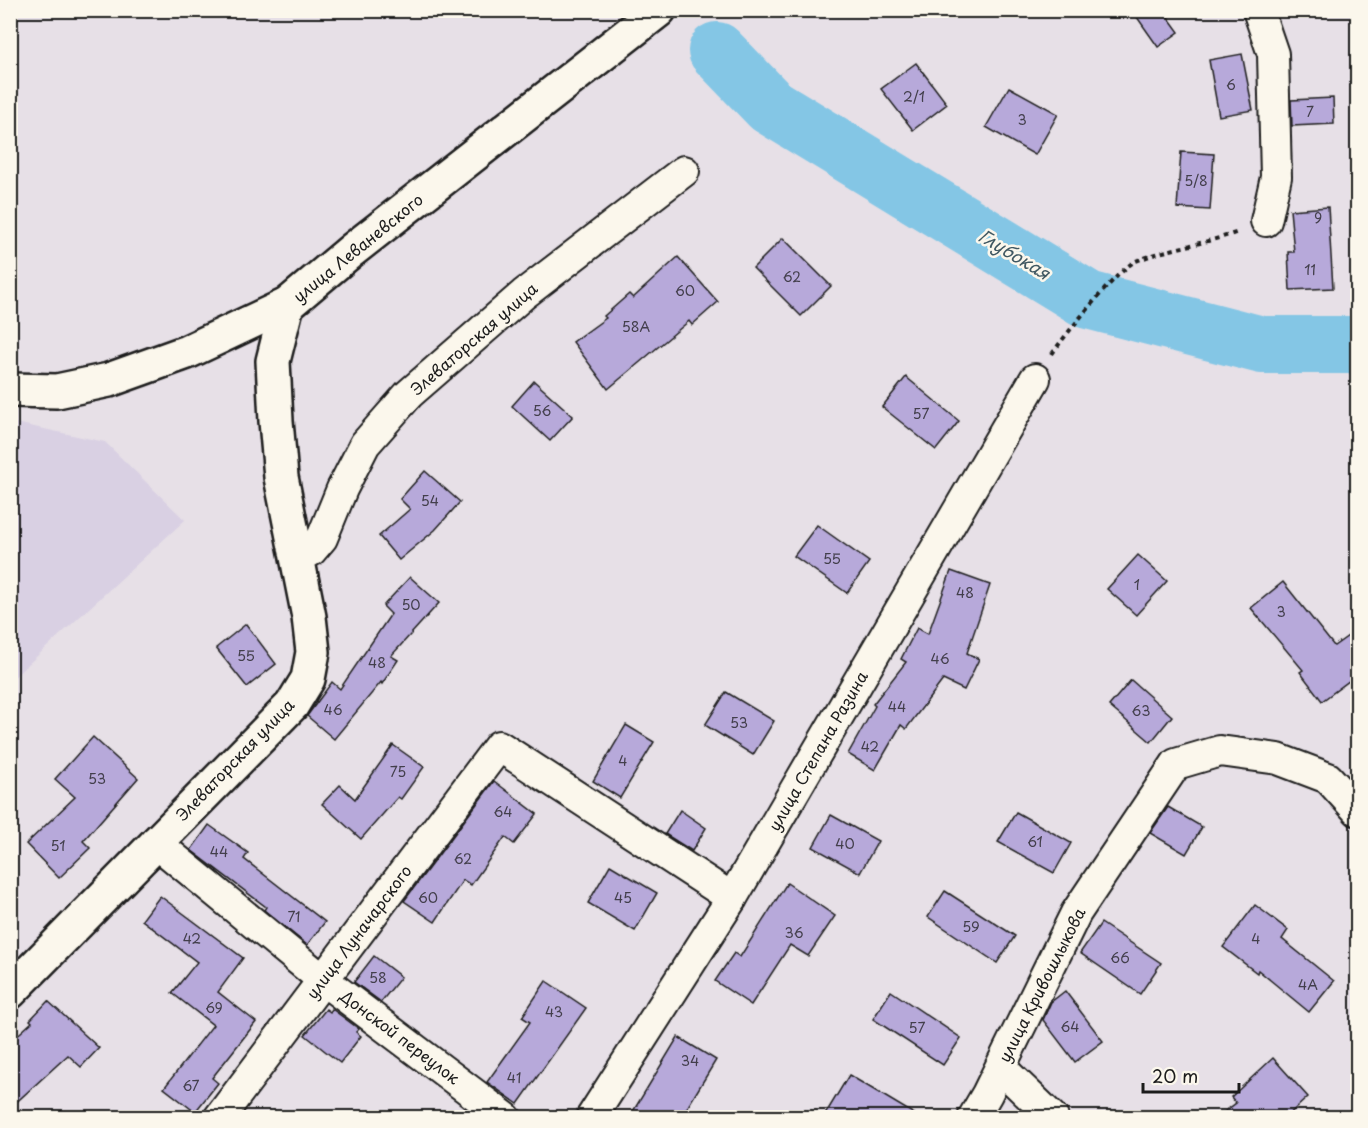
<svg xmlns="http://www.w3.org/2000/svg" width="1368" height="1128" font-family="'Playpen Sans',sans-serif">
  <style>
    .built { fill: #d9d0e3 }
    .lines { fill: none; stroke-linecap: round; stroke-linejoin: round }
    .river { stroke: #84c6e5; stroke-width: 58 }
    .building { fill: #b7a9da; stroke: #1c1c1c; stroke-width: 1.5 }
    .street-casing { stroke: #1c1c1c; stroke-width: 34 }
    .secondary-casing { stroke: #1c1c1c; stroke-width: 38 }
    .path { stroke: #1c1c1c; stroke-width: 4; stroke-dasharray: 4.5 4.5; stroke-linecap: butt }
    .street { stroke: #fbf7ec; stroke-width: 30 }
    .secondary { stroke: #fbf7ec; stroke-width: 33 }
    .labels { text-anchor: middle; stroke-width: 5; stroke-linejoin: round; paint-order: stroke }
    .number-label { font-size: 14px; fill: #433f4c }
    .street-label { font-size: 16px; fill: #1c1c1c; stroke: #fbf7ec }
    .water-label { font-size: 18px; font-style: italic; fill: #405862; stroke: #fbf7ec }
  </style>
  <rect width="100%" height="100%" fill="#e7e0e7"/>
  <filter id="ink" filterUnits="userSpaceOnUse"><feTurbulence type="fractalNoise" baseFrequency=".0167" numOctaves="2"/><feDisplacementMap in="SourceGraphic" scale="12" xChannelSelector="R" yChannelSelector="G"/><feConvolveMatrix kernelMatrix="1 2 1 2 8 2 1 2 1" color-interpolation-filters="sRGB"/></filter>
  <g filter="url(#ink)">
    <!-- built -->
    <polygon class="built" points="11,422 105,442 185,520 11,680"/>
    <g class="lines">
      <!-- river -->
      <polyline class="river" points="717,51 770,106 1088,300 1262,345 1358,345"/>
    </g>
    <!-- building -->
    <g class="building">
      <polygon points="1132,10 1163,10 1179,32 1158,47"/>
      <polygon points="1242,54 1253,110 1219,116 1209,60"/>
      <polygon points="916,63 947,104 913,130 881,89"/>
      <polygon points="1009,87 1058,114 1035,155 986,127"/>
      <polygon points="1333,98 1334,124 1292,126 1291,100"/>
      <polygon points="1181,152 1214,154 1210,210 1177,208"/>
      <polygon points="1328,207 1333,288 1290,290 1288,252 1294,252 1290,210"/>
      <polygon points="783,238 831,286 801,316 753,268"/>
      <polygon points="678,257 718,302 692,325 689,321 608,389 573,342 606,318 604,316 629,294 633,298"/>
      <polygon points="906,377 959,421 936,450 882,407"/>
      <polygon points="534,381 573,416 550,441 512,406"/>
      <polygon points="425,471 460,502 435,530 399,560 379,536 410,509 400,499"/>
      <polygon points="817,525 869,562 847,593 794,556"/>
      <polygon points="1138,555 1167,581 1136,615 1107,589"/>
      <polygon points="951,571 990,585 967,653 979,659 964,690 943,680 906,729 901,725 875,770 848,754 875,706 873,704 906,662 901,659 917,628 928,634"/>
      <polygon points="410,577 439,603 391,656 398,660 382,684 381,682 334,739 307,716 332,682 340,689 391,614 383,606"/>
      <polygon points="1283,582 1334,646 1358,629 1358,674 1322,701 1300,672 1303,670 1251,608"/>
      <polygon points="246,624 276,664 247,687 216,648"/>
      <polygon points="1131,680 1172,716 1151,742 1109,706"/>
      <polygon points="726,692 774,721 753,755 705,725"/>
      <polygon points="626,725 654,742 620,798 593,781"/>
      <polygon points="93,737 138,778 83,841 90,848 59,878 26,844 75,797 55,779"/>
      <polygon points="393,745 424,767 401,799 398,797 361,839 322,804 340,785 355,799"/>
      <polygon points="494,781 537,814 514,844 505,837 471,885 463,880 435,922 404,901"/>
      <polygon points="1168,807 1202,827 1186,854 1150,833"/>
      <polygon points="680,810 706,828 692,851 665,834"/>
      <polygon points="1016,812 1071,843 1054,873 998,842"/>
      <polygon points="831,815 878,841 860,873 813,847"/>
      <polygon points="209,825 248,853 244,859 325,922 307,945 264,910 266,907 191,850"/>
      <polygon points="610,865 657,893 635,931 588,903"/>
      <polygon points="787,883 835,916 808,956 790,945 751,1005 715,981 734,953 740,957"/>
      <polygon points="945,891 1015,936 997,963 928,917"/>
      <polygon points="160,896 243,958 218,992 256,1022 212,1078 218,1083 195,1112 164,1088 213,1025 172,993 197,962 142,920"/>
      <polygon points="1255,905 1288,930 1282,939 1334,981 1309,1012 1258,970 1257,973 1223,947"/>
      <polygon points="1101,923 1161,963 1140,994 1080,953"/>
      <polygon points="374,956 401,977 381,1002 354,982"/>
      <polygon points="546,981 586,1008 518,1104 487,1082 530,1022 522,1017"/>
      <polygon points="891,991 961,1038 943,1065 873,1019"/>
      <polygon points="1065,991 1103,1041 1075,1062 1043,1020 1051,1002"/>
      <polygon points="48,1001 99,1048 81,1067 68,1055 10,1108 10,1042 32,1022 30,1020"/>
      <polygon points="326,1009 330,1012 332,1009 359,1029 356,1032 361,1036 340,1063 305,1035"/>
      <polygon points="678,1037 716,1060 681,1118 629,1118"/>
      <polygon points="1273,1058 1308,1097 1285,1118 1216,1118 1236,1103 1231,1097"/>
      <polygon points="849,1075 921,1118 823,1118"/>
    </g>
    <g class="lines">
      <!-- street casing -->
      <g class="street-casing">
        <g id="street">
          <polyline points="1258,10 1273,54 1276,177 1266,221"/>
          <polyline points="297,556 311,551 322,538 342,489 365,444 409,394 524,294 684,171"/>
          <polyline points="155,842 323,980 506,1118"/>
          <polyline points="1001,1068 1053,1118"/>
          <polyline points="219,1118 499,746 732,898"/>
          <polyline points="591,1118 732,898 1035,379"/>
          <polyline points="973,1118 987,1094 1076,913 1176,764 1220,751 1278,759 1328,778 1358,811"/>
        </g>
      </g>
      <!-- secondary casing -->
      <g class="secondary-casing">
        <g id="secondary">
          <polyline points="10,390 57,391 109,380 187,352 287,305 351,251 659,10"/>
          <polyline points="10,992 292,705 308,679 313,652 309,617 281,477 276,421 273,361 287,305"/>
        </g>
      </g>
      <!-- path -->
      <path class="path" d="M1052,354C1064,336 1119,268 1136,261C1168,248 1205,244 1238,232"/>
      <!-- street -->
      <use href="#street" class="street"/>
      <!-- secondary -->
      <use href="#secondary" class="secondary"/>
    </g>
  </g>
  <g class="labels">
    <!-- number labels -->
    <g class="number-label">
      <text x="1231" y="90">6</text>
      <text x="914" y="102">2/1</text>
      <text x="1310" y="117">7</text>
      <text x="1022" y="125">3</text>
      <text x="1196" y="186">5/8</text>
      <text x="1318" y="223">9</text>
      <text x="1310" y="275">11</text>
      <text x="792" y="282">62</text>
      <text x="685" y="296">60</text>
      <text x="636" y="332">58А</text>
      <text x="542" y="416">56</text>
      <text x="921" y="419">57</text>
      <text x="430" y="506">54</text>
      <text x="832" y="564">55</text>
      <text x="1137" y="590">1</text>
      <text x="965" y="598">48</text>
      <text x="411" y="610">50</text>
      <text x="1281" y="617">3</text>
      <text x="246" y="661">55</text>
      <text x="940" y="664">46</text>
      <text x="377" y="668">48</text>
      <text x="897" y="712">44</text>
      <text x="333" y="715">46</text>
      <text x="1141" y="716">63</text>
      <text x="739" y="728">53</text>
      <text x="870" y="752">42</text>
      <text x="623" y="766">4</text>
      <text x="398" y="777">75</text>
      <text x="97" y="784">53</text>
      <text x="503" y="817">64</text>
      <text x="1035" y="847">61</text>
      <text x="845" y="849">40</text>
      <text x="58" y="851">51</text>
      <text x="219" y="857">44</text>
      <text x="463" y="864">62</text>
      <text x="428" y="903">60</text>
      <text x="623" y="903">45</text>
      <text x="294" y="922">71</text>
      <text x="971" y="932">59</text>
      <text x="794" y="938">36</text>
      <text x="192" y="944">42</text>
      <text x="1256" y="944">4</text>
      <text x="1120" y="963">66</text>
      <text x="378" y="983">58</text>
      <text x="1308" y="990">4А</text>
      <text x="214" y="1013">69</text>
      <text x="554" y="1017">43</text>
      <text x="1070" y="1032">64</text>
      <text x="917" y="1033">57</text>
      <text x="690" y="1066">34</text>
      <text x="514" y="1083">41</text>
      <text x="191" y="1091">67</text>
    </g>
    <!-- street labels -->
    <g class="street-label">
      <text transform="translate(358 248) rotate(-39)" y="6">улица Леваневского</text>
      <text transform="translate(474 339) rotate(-41)" y="6">Элеваторская улица</text>
      <text transform="translate(818 751) rotate(-60)" y="6">улица Степана Разина</text>
      <text transform="translate(235 760) rotate(-46)" y="6">Элеваторская улица</text>
      <text transform="translate(359 932) rotate(-53)" y="6">улица Луначарского</text>
      <text transform="translate(1042 985) rotate(-63)" y="6">улица Кривошлыкова</text>
      <text transform="translate(400 1037) rotate(37)" y="6">Донской переулок</text>
    </g>
    <!-- water labels -->
    <g class="water-label">
      <text transform="translate(1014 255) rotate(31)" y="6">Глубокая</text>
    </g>
  </g>
  <!-- margin -->
  <rect width="1368" height="1128" fill="none" stroke="#fbf7ec" stroke-width="36"/>
  <rect x="18" y="18" width="1332" height="1092" fill="none" stroke="#1c1c1c" stroke-width="2" filter="url(#ink)"/>
  <!-- scale -->
  <path d="M1143 1083v9h96v-9" fill="none" stroke="#1c1c1c" stroke-width="3"/>
  <text x="1152" y="1083" font-size="18" fill="#1c1c1c" stroke="#fbf7ec" stroke-width="4.5" paint-order="stroke">20 m</text>
</svg>
